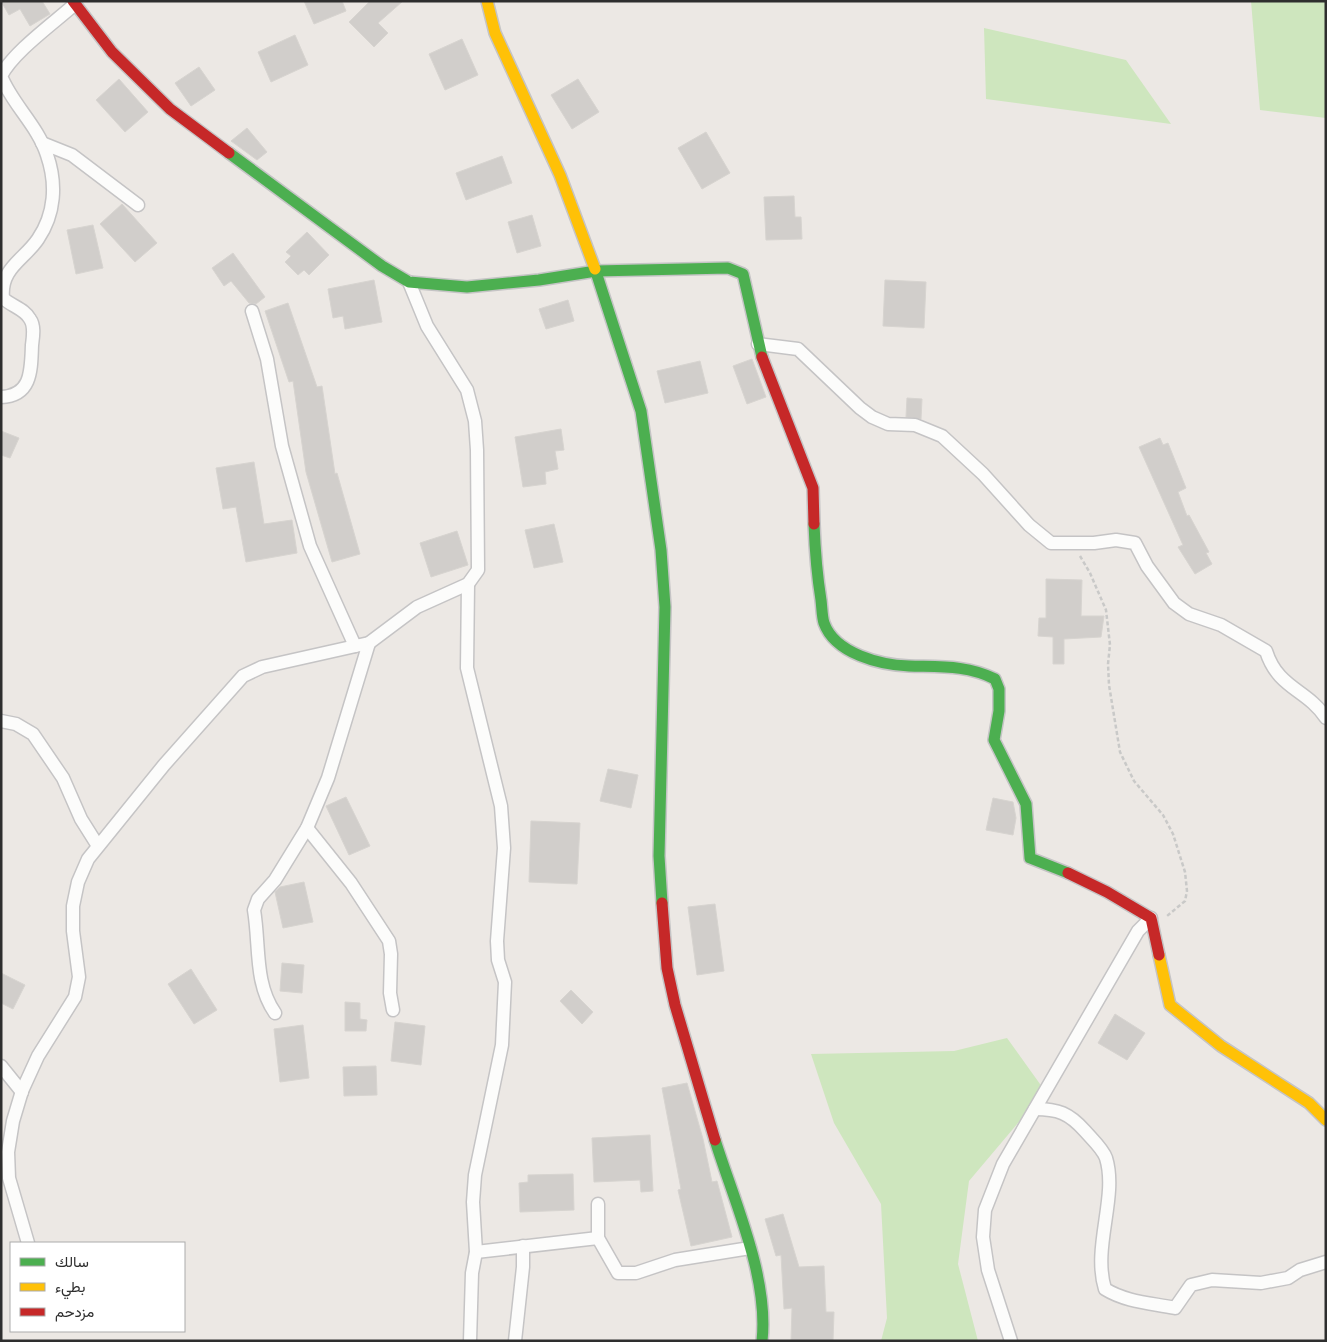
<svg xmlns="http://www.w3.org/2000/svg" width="1327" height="1342" font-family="'Asap Condensed',Vazirmatn,sans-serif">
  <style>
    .green { fill: #cee6be }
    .building { fill: #d1cecb; stroke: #d7d4d0 }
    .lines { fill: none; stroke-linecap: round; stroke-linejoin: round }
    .street-casing { stroke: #c5c4c5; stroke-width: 15 }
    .fast-casing { stroke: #c5c4c5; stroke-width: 14 }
    .slow-casing { stroke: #c5c4c5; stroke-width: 14 }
    .jam-casing { stroke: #c5c4c5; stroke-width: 14 }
    .path { stroke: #c9c9c8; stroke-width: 2.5; stroke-dasharray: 4 2.5; stroke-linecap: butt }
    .street { stroke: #fcfcfb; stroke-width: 12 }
    .fast { stroke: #4caf50; stroke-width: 11 }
    .slow { stroke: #ffc107; stroke-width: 11 }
    .jam { stroke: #c62828; stroke-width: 11 }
  </style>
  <rect width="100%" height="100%" fill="#ece8e4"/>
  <!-- green -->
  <g class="green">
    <polygon points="1251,1 1326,1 1326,118 1260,110"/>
    <polygon points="984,28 1126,60 1171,124 986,99"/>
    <polygon points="1007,1038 1045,1091 969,1181 958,1264 978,1341 881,1341 887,1318 881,1204 834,1123 811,1054 954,1051"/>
  </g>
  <!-- building -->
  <g class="building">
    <polygon points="1,1 42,1 50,14 30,26 20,9 9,15"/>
    <polygon points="304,1 342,1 346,11 314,24"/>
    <polygon points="370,1 403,1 378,23 388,33 374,47 349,22"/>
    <polygon points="295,35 308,65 271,82 258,52"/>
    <polygon points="462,39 478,75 445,90 429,54"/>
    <polygon points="199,67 215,90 191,106 175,83"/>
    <polygon points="119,79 148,112 125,132 96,100"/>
    <polygon points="578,79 599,112 572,129 551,95"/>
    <polygon points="247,128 267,152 257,160 231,141"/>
    <polygon points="706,132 730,173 702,189 678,148"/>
    <polygon points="502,156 512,183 466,200 456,173"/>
    <polygon points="794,196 795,217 801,217 802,239 766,240 764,197"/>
    <polygon points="122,204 157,243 135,262 100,224"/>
    <polygon points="532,215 541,246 517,253 508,222"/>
    <polygon points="93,225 103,268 76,274 67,230"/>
    <polygon points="307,232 329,255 309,275 304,270 298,275 285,262 291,256 286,252"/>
    <polygon points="233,253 265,297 256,304 249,303 231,281 224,286 212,268"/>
    <polygon points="374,280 382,322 345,329 343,316 333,318 328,289"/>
    <polygon points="885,280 926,282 924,328 883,326"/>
    <polygon points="568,300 574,321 546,329 539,309"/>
    <polygon points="288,303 317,387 322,386 335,474 337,473 360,554 332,562 306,472 293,381 289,382 265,311"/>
    <polygon points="752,359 766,397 747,404 733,366"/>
    <polygon points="700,361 708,393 665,403 657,371"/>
    <polygon points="907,398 922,399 921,419 906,417"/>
    <polygon points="561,429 564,450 555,451 558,469 545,472 546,484 523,487 515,437"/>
    <polygon points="1,431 19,438 10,458 1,455"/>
    <polygon points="1160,438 1163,445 1168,443 1186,488 1178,492 1187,516 1189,515 1209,552 1206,553 1212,564 1195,574 1178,547 1183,545 1139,447"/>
    <polygon points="254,462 264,524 292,520 297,553 246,562 236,507 223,509 216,468"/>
    <polygon points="554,524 563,562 534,568 525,530"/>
    <polygon points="457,531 468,565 431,577 420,543"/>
    <polygon points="1046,579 1082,580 1081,616 1104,616 1101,637 1064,639 1064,664 1053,664 1053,637 1038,636 1039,618 1046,618"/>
    <polygon points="608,769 638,775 631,808 600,801"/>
    <polygon points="346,797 370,846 349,855 326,806"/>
    <polygon points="993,798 1013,802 1016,818 1013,835 986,830"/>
    <polygon points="531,821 580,823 577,884 529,882"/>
    <polygon points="304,882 313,922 283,928 275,892 280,887"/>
    <polygon points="715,904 724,971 697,975 688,907"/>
    <polygon points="282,963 304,965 302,993 280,991"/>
    <polygon points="191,969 217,1010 194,1024 168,984"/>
    <polygon points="1,973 25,985 13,1009 1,1003"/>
    <polygon points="571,990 593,1012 582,1024 560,1001"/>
    <polygon points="345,1002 360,1003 360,1019 367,1020 366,1031 345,1031"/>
    <polygon points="1115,1014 1145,1033 1127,1060 1098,1043"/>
    <polygon points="395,1022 425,1026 421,1065 391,1061"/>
    <polygon points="303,1025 309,1078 280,1082 274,1029"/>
    <polygon points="376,1066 377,1095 344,1096 343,1067"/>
    <polygon points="687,1083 703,1139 712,1182 717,1181 732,1237 691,1246 678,1190 681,1189 662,1088"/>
    <polygon points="650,1135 653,1191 641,1192 640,1180 594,1182 592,1138"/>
    <polygon points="573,1174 574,1210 520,1212 519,1183 528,1182 528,1175"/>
    <polygon points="783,1214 799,1267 824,1266 826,1312 834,1312 833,1341 791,1341 792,1308 784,1309 781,1255 776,1256 765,1219"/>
  </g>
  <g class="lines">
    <!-- street casing -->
    <g class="street-casing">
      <g id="street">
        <polyline points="42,143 72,155 138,205"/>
        <polyline points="252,311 267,359 282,446 310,546 355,646"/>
        <path d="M758,344L798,349L860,408L872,417L888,424L915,425L942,436L983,474L1029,525L1051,543H1094L1116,540L1135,543L1147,566L1174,603L1189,614L1221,625L1266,651C1278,689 1307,689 1326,718"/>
        <path d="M1,397C32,396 31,370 32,345C33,337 35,326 30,319C25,309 11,306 3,298C0,268 24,260 38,239C55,214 57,184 47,155C38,126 12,104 1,76C13,52 54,23 75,4"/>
        <polyline points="468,584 467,668 501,806 504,848 497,941 498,960 505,982 502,1045 475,1175 473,1202 476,1252 472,1273 470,1341"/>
        <polyline points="1,721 16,724 33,734 63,778 81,819 98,846"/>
        <polyline points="307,828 351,883 389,941 391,954 390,993 393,1010"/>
        <path d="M275,1013C254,983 260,945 254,910L258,899L275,880L307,828L328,778L369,643"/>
        <polyline points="1,1066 22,1092"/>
        <path d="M1035,1109C1058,1109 1069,1113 1085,1131C1092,1139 1103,1149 1106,1158C1118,1197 1092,1247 1105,1289C1126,1302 1151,1303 1175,1308L1191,1285L1212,1280L1261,1283L1288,1278L1300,1270L1326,1262"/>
        <polyline points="598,1204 598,1238 618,1273 636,1273 675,1260 750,1248"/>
        <polyline points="28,1243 9,1178 8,1152 13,1121 22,1091 38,1056 75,997 79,977 73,931 73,906 78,882 88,859 164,765 243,676 262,667 369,643 417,607 468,584 478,570 477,450 475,421 467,390 427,326 409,282"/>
        <polyline points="476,1252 598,1238"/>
        <polyline points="515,1341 523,1267 523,1246"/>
        <polyline points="1011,1341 988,1270 983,1237 985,1210 1003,1164 1138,931 1151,918"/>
      </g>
    </g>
    <!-- fast casing -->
    <g class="fast-casing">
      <g id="fast">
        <polyline points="229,153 382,266 409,282 467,287 539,280 596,271 728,268 743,274 762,357"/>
        <polyline points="595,269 641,411 661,550 665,607 659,856 662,903"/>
        <path d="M814,524C815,550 817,575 821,600C822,608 822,617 824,623C835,654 881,665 909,666C940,667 967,665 995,679L999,689V711L994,740L1026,804L1030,858L1068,873"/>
        <path d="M715,1140C734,1201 769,1277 762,1341"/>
      </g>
    </g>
    <!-- slow casing -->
    <g class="slow-casing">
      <g id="slow">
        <polyline points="487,1 495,33 560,175 595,269"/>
        <polyline points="1159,955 1170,1005 1221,1046 1309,1103 1326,1120"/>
      </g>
    </g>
    <!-- jam casing -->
    <g class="jam-casing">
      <g id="jam">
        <polyline points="73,1 112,52 170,109 229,153"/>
        <polyline points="762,357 813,488 814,524"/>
        <polyline points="1068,873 1107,892 1151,918 1159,955"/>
        <polyline points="662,903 667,968 675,1005 715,1140"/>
      </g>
    </g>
    <!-- path -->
    <polyline class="path" points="1080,556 1090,573 1106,610 1110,645 1108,664 1109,685 1120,752 1134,781 1163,815 1173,834 1185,872 1187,891 1185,901 1167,916"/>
    <!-- street -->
    <use href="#street" class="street"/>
    <!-- fast -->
    <use href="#fast" class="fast"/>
    <!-- slow -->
    <use href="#slow" class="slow"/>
    <!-- jam -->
    <use href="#jam" class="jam"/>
  </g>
  <!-- border -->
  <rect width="1327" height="1342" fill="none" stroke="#2e2e2e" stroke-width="5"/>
  <!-- legend -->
  <rect x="10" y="1242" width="175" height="90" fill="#ffffff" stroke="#ababab"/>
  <rect x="20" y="1258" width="25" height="8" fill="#4caf50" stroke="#ababab"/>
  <text x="55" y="1267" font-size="15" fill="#2e2e2e">سالك</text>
  <rect x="20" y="1283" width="25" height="8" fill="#ffc107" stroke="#ababab"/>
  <text x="55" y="1292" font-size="15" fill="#2e2e2e">بطيء</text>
  <rect x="20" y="1308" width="25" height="8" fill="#c62828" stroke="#ababab"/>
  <text x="55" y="1317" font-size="15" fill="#2e2e2e">مزدحم</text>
</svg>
